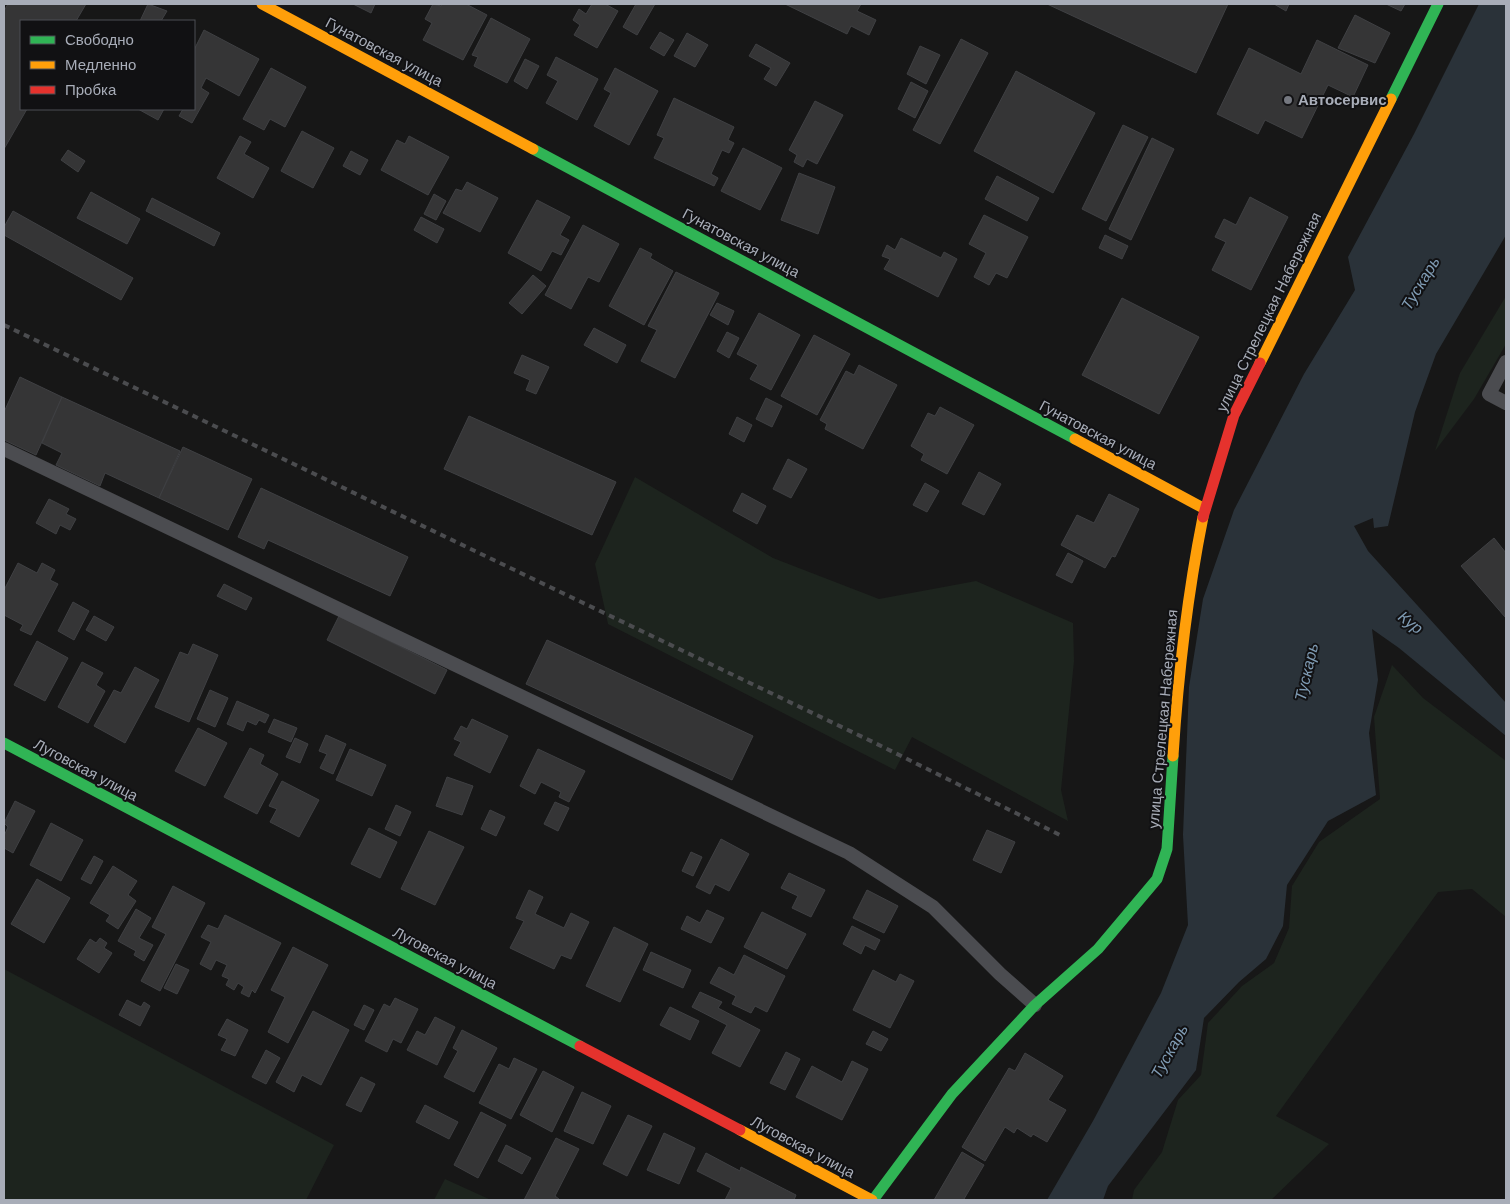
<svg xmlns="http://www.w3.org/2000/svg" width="1510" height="1204" font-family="Arial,sans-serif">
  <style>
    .green { fill: #1d241e }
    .water { fill: #2a3239 }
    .building { fill: #353536; stroke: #3f4043 }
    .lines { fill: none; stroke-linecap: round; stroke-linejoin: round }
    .lane { stroke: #4b4c50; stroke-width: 14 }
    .fast { stroke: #30b455; stroke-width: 11 }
    .slow { stroke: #ff9f0a; stroke-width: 11 }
    .jam { stroke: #e5322d; stroke-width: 11 }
    .rail { stroke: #4b4c4f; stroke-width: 4; stroke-dasharray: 6 5; stroke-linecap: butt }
    .poi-dot { fill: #757880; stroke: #111113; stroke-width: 2 }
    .labels { text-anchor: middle; stroke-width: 4; stroke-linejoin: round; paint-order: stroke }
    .street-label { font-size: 15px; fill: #a8adb8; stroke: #111113 }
    .poi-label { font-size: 15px; font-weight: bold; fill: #a8adb8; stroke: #111113; text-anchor: start }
    .water-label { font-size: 16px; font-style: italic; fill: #7f9bb3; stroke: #111113 }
  </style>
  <rect width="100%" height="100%" fill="#171717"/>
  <!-- green -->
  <g class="green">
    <polygon points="1506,296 1506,344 1474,399 1435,451 1460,373"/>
    <polygon points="635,477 773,558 879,599 976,581 1073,623 1074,661 1061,790 1068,821 912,737 895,770 608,624 595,564"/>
    <polygon points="1392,665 1423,698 1506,761 1506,917 1472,889 1438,892 1276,1116 1329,1144 1271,1200 1132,1200 1134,1190 1162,1152 1178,1100 1201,1075 1208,1023 1242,986 1274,963 1289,928 1292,886 1319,842 1380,799 1374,717"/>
    <polygon points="4,969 334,1145 306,1200 4,1200"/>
    <polygon points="445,1179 491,1200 434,1200"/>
  </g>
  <!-- water -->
  <polygon class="water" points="1479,4 1506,4 1506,235 1436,354 1415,412 1388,526 1374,528 1373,518 1354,526 1368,551 1506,703 1506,736 1399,648 1372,629 1378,680 1369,733 1376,795 1328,821 1287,885 1283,926 1266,959 1239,982 1204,1018 1196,1070 1108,1186 1103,1200 1047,1200 1093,1121 1161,993 1188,925 1183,835 1189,687 1203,599 1234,510 1304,374 1355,290 1348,257 1414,134"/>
  <!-- building -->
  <g class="building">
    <polygon points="8,4 86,4 76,21 21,21 21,109 27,109 4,149 4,11"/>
    <polygon points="148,4 167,11 161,21 140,21"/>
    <polygon points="353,4 375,4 371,13"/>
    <polygon points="433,4 441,6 442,4 466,4 487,15 463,60 423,40 432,23 425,19"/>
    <polygon points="592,4 605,4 618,11 597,48 574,35 580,25 573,20 579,9 586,14"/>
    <polygon points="636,4 655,4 637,35 623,27"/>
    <polygon points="785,4 861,4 857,11 876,20 869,35 851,26 847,34"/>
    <polygon points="1047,4 1228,4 1196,73"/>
    <polygon points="1274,4 1289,4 1286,11"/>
    <polygon points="1386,4 1405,4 1401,11"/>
    <polygon points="1355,15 1390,33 1375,63 1338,48"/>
    <polygon points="491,18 530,39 507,83 474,66 478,57 472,55"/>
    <polygon points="204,30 259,59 239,96 206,78 201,88 209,93 192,123 179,116 183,109 194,109 194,50"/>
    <polygon points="660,32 674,40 664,56 650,48"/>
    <polygon points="687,33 708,45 695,67 674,56"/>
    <polygon points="961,39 988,53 940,144 913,130"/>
    <polygon points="1317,40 1368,65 1353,97 1328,85 1302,138 1265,120 1258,134 1217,114 1249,48 1301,74"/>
    <polygon points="756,44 790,63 776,86 764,79 771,68 749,56"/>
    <polygon points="920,46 940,55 926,84 907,74"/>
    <polygon points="556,57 598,79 577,120 546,103 558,81 547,75"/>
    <polygon points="525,59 539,66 527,89 514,81"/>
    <polygon points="271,68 306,87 285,127 270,119 264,130 243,119"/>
    <polygon points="615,68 658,91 629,145 594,126 611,93 604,89"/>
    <polygon points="1016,71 1095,113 1053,193 974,151"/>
    <polygon points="911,82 928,91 915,118 898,109"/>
    <polygon points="674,98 734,127 728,140 734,143 729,153 722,150 711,174 718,178 714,186 654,158 664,138 657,135"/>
    <polygon points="815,101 843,115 817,164 807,159 803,167 794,162 797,155 789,150"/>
    <polygon points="138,109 164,109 158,120"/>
    <polygon points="1123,125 1148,137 1106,221 1082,209"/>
    <polygon points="302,131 334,148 313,188 281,171"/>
    <polygon points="240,136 251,142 244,154 269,168 253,198 217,178"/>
    <polygon points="409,136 449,157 428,195 381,170 397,140 405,144"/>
    <polygon points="1152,138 1174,149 1131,240 1109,229"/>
    <polygon points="743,148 782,168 760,210 721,191"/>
    <polygon points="68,150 85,161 78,172 61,160"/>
    <polygon points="351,151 368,160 360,175 343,166"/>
    <polygon points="799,173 835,187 818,234 781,220"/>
    <polygon points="997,176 1039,198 1027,221 985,199"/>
    <polygon points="467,182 498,198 480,232 443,213 456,189 462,191"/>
    <polygon points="91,192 140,219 127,244 77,218"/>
    <polygon points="434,194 446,201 436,220 424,214"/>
    <polygon points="1250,197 1288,217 1251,290 1212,270 1226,242 1215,237 1224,219 1236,225"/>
    <polygon points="152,198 220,233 214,246 146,211"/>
    <polygon points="537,200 570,217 560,235 569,240 561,255 552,251 541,271 508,253"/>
    <polygon points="13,211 133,278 121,300 4,235 4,227"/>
    <polygon points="984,215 1028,237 1007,278 996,273 989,285 974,277 986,253 969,244"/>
    <polygon points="421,217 444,229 437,243 414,230"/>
    <polygon points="583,225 619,244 599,282 588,277 571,309 545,295"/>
    <polygon points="1105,235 1128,246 1122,259 1099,248"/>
    <polygon points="901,238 941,258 944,252 957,259 938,297 884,269 890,259 882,256 887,245 895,250"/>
    <polygon points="640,248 652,254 650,258 673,271 644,325 609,306"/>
    <polygon points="676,272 719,293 675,378 641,361 657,330 648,326"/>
    <polygon points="533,275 546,286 522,314 509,303"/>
    <polygon points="1122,298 1199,337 1159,414 1082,375"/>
    <polygon points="717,303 734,311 728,325 710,315"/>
    <polygon points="759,313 800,335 771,390 750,379 758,365 737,354"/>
    <polygon points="594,328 626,345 617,363 584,345"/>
    <polygon points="727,332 739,338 729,358 717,351"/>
    <polygon points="814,335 850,354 817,415 781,396"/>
    <polygon points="522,355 549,367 536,394 526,390 530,380 514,373"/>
    <polygon points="859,365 897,385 863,449 825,429 827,424 820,420 846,371 854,375"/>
    <polygon points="20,377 62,397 36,455 4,440 4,412"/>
    <polygon points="62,397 180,451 159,498 105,473 100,486 56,465 62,453 42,443"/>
    <polygon points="766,398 782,406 772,427 756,419"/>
    <polygon points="940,407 974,425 947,474 921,460 924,454 911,446 928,413 935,416"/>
    <polygon points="469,416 616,482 592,535 444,469"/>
    <polygon points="737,417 752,425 744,442 729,434"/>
    <polygon points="183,447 252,479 228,530 159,498"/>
    <polygon points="788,459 807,469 791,498 773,489"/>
    <polygon points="979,472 1001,484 984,515 962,504"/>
    <polygon points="925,483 939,491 927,512 913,505"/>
    <polygon points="261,488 408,557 390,596 268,540 264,549 238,537"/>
    <polygon points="742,493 766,506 757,524 733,511"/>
    <polygon points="1109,494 1139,509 1115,557 1112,556 1105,568 1061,545 1077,515 1094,523"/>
    <polygon points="49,499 69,509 66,514 76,519 70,530 60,525 56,534 36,523"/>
    <polygon points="1494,538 1506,553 1505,617 1461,566"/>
    <polygon points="1068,553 1083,561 1072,583 1056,575"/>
    <polygon points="18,563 37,573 42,563 55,570 50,580 58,584 31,635 20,630 23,625 4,615 4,590"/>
    <polygon points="224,584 252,598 246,610 217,596"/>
    <polygon points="73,602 89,611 74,640 58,631"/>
    <polygon points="94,616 114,627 106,641 86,630"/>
    <polygon points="339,616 447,670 435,694 327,640"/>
    <polygon points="547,640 753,736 732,780 526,684"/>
    <polygon points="37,641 68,658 45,701 14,685"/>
    <polygon points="193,644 218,655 189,722 155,707 180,652 188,655"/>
    <polygon points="82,662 103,673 96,685 105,691 88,723 58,707"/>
    <polygon points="135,667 159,680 125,743 94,726 114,690 121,693"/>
    <polygon points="210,690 228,698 215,727 197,719"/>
    <polygon points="237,701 269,715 265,723 259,720 256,725 247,721 243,731 227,724"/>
    <polygon points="274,719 297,728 291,742 268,732"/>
    <polygon points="472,719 508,736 490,773 454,755 461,742 454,739 461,726 467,729"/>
    <polygon points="198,728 227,743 205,786 175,771"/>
    <polygon points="326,735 346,744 333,774 320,768 327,754 319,751"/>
    <polygon points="295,738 308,744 300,763 286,757"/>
    <polygon points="250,748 264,755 260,764 278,774 257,814 224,797"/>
    <polygon points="350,749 386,765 372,796 336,780"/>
    <polygon points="538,749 585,771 569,802 559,797 561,792 541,782 535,794 520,786"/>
    <polygon points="447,777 473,786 462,815 436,806"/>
    <polygon points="282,781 319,800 299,837 270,822 277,809 269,806"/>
    <polygon points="15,801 35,811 13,853 4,848 4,836 8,827 4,823"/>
    <polygon points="555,802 569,808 558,831 544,824"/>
    <polygon points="396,805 411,812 400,836 385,829"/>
    <polygon points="490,810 505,817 496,836 481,829"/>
    <polygon points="51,823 83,840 61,881 30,865"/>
    <polygon points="369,828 397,842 380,878 351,864"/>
    <polygon points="987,830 1015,842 1001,873 973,860"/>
    <polygon points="429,831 464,847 435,905 401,889"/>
    <polygon points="721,839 749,854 729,891 715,884 710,894 696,887"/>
    <polygon points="691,852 702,857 693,876 682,871"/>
    <polygon points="94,856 103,861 91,884 81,879"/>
    <polygon points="113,866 137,881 128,895 136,901 118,929 106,921 110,915 90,903"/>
    <polygon points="789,873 825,890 811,917 792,908 798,896 781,888"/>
    <polygon points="37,879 70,898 44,943 11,924"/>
    <polygon points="173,886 205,903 160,991 141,981 166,934 152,927"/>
    <polygon points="529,890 543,897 535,914 564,928 571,913 589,922 571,959 561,955 554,969 510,948 524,921 516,918"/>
    <polygon points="867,890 898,906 884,933 853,918"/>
    <polygon points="136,909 151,918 139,938 153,945 144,961 134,955 136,951 118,941"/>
    <polygon points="707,910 724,918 711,943 681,929 687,916 700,923"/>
    <polygon points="762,912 806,934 787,969 744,947"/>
    <polygon points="225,915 281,943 255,993 252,990 249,997 241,993 244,987 238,983 234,990 226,985 229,979 222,976 227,965 216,960 211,970 200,964 211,942 201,937 208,925 218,929"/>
    <polygon points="852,926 880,940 875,950 865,945 861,954 843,944"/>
    <polygon points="614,927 648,944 620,1002 586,986"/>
    <polygon points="100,938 107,943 104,948 112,953 99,973 77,959 90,939 96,943"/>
    <polygon points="293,947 328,965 288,1043 268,1032 285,997 271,990"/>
    <polygon points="651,952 691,970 683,988 643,970"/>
    <polygon points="744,955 785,976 767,1012 755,1006 751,1013 732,1004 736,996 710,983 719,967 734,975"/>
    <polygon points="176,964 189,970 177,994 164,988"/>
    <polygon points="873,970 896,982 900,974 914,981 890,1028 853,1010"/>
    <polygon points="700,992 722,1002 718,1008 760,1030 740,1067 712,1053 727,1025 692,1007"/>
    <polygon points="395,998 418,1009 401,1043 393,1039 387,1052 365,1041 384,1004 390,1007"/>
    <polygon points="127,1000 141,1007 144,1002 150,1006 140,1026 119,1015"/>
    <polygon points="364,1005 374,1010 364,1030 354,1025"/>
    <polygon points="670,1007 699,1021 690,1040 660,1025"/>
    <polygon points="313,1011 349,1030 321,1085 302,1075 294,1092 276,1082"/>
    <polygon points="435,1017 455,1027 437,1065 407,1050 417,1031 425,1035"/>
    <polygon points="227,1019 248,1030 235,1056 221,1050 227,1039 218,1035"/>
    <polygon points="462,1030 497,1048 474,1092 444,1077 458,1051 453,1048"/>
    <polygon points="873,1031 888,1039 881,1051 866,1044"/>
    <polygon points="266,1050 280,1058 266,1084 252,1077"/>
    <polygon points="786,1052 800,1059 785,1090 770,1083"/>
    <polygon points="1025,1053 1063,1076 1048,1100 1066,1110 1047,1142 1033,1134 1031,1137 1017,1128 1014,1133 1005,1127 985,1161 962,1147 1009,1068 1015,1071"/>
    <polygon points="514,1058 537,1069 511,1119 479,1103 499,1064 509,1069"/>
    <polygon points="852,1061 868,1069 842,1120 796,1097 812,1066 842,1082"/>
    <polygon points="543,1071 574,1087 552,1132 520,1115"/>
    <polygon points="361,1077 375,1084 361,1112 346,1105"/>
    <polygon points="582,1092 611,1106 593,1144 564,1131"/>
    <polygon points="425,1105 458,1122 449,1139 416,1122"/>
    <polygon points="481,1112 506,1125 478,1178 454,1165"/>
    <polygon points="628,1115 652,1126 627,1176 603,1164"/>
    <polygon points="664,1133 695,1148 679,1184 647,1170"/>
    <polygon points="556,1138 579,1149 555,1196 559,1199 558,1200 524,1200"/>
    <polygon points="506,1145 531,1158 522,1174 498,1161"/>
    <polygon points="962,1152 984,1165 964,1199 967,1200 934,1200"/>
    <polygon points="706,1153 740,1171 741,1167 796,1195 794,1200 725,1200 731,1188 697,1171"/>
  </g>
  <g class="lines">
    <!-- lane -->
    <g class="lane">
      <polyline points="1506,362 1489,394 1506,403"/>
      <polyline points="4,449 849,853 933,907 1000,974 1035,1005"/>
    </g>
    <!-- fast -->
    <g class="fast">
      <polyline points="1391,99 1438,4"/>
      <polyline points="533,149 1075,439"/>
      <polyline points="4,743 580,1046"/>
      <polyline points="873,1200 952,1094 1035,1005 1098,949 1157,879 1167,849 1173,756"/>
    </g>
    <!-- slow -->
    <g class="slow">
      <polyline points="262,4 533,149"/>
      <polyline points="1260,363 1391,99"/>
      <polyline points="1075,439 1205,509"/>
      <path d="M1173,756C1178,676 1187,597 1203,517"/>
      <polyline points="740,1130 872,1200"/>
    </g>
    <!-- jam -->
    <g class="jam">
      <polyline points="1203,517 1234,415 1260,363"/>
      <polyline points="580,1046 740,1130"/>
    </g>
    <!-- rail -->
    <polyline class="rail" points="4,325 875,743 1060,835"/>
  </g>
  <!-- markers -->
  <circle class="poi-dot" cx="1288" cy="100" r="5"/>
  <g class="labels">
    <!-- street labels -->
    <g class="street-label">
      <text transform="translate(384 52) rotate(28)" y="5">Гунатовская улица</text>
      <text transform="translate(741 243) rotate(28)" y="5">Гунатовская улица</text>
      <text transform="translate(1269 312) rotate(-64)" y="5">улица Стрелецкая Набережная</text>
      <text transform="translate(1098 435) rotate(28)" y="5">Гунатовская улица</text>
      <text transform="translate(1163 719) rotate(-85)" y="5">улица Стрелецкая Набережная</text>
      <text transform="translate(86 770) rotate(28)" y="5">Луговская улица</text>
      <text transform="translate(445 958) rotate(28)" y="5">Луговская улица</text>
      <text transform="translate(803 1147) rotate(28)" y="5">Луговская улица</text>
    </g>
    <!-- poi labels -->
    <g class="poi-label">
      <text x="1298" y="105">Автосервис</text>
    </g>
    <!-- water labels -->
    <g class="water-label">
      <text transform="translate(1420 283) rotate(-59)" y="6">Тускарь</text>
      <text transform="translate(1411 622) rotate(38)" y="6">Кур</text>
      <text transform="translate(1306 672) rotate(-77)" y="6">Тускарь</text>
      <text transform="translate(1169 1051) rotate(-61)" y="6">Тускарь</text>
    </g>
  </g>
  <!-- border -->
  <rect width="1510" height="1204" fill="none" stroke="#a8adb8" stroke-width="10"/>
  <!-- legend -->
  <rect x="20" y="20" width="175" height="90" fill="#111113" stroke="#4d4f55"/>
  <rect x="30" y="36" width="25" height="8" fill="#30b455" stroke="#4d4f55"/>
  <text x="65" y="45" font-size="15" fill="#a8adb8">Свободно</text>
  <rect x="30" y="61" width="25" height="8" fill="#ff9f0a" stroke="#4d4f55"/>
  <text x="65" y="70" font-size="15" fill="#a8adb8">Медленно</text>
  <rect x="30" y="86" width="25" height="8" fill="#e5322d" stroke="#4d4f55"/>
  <text x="65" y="95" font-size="15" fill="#a8adb8">Пробка</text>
</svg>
